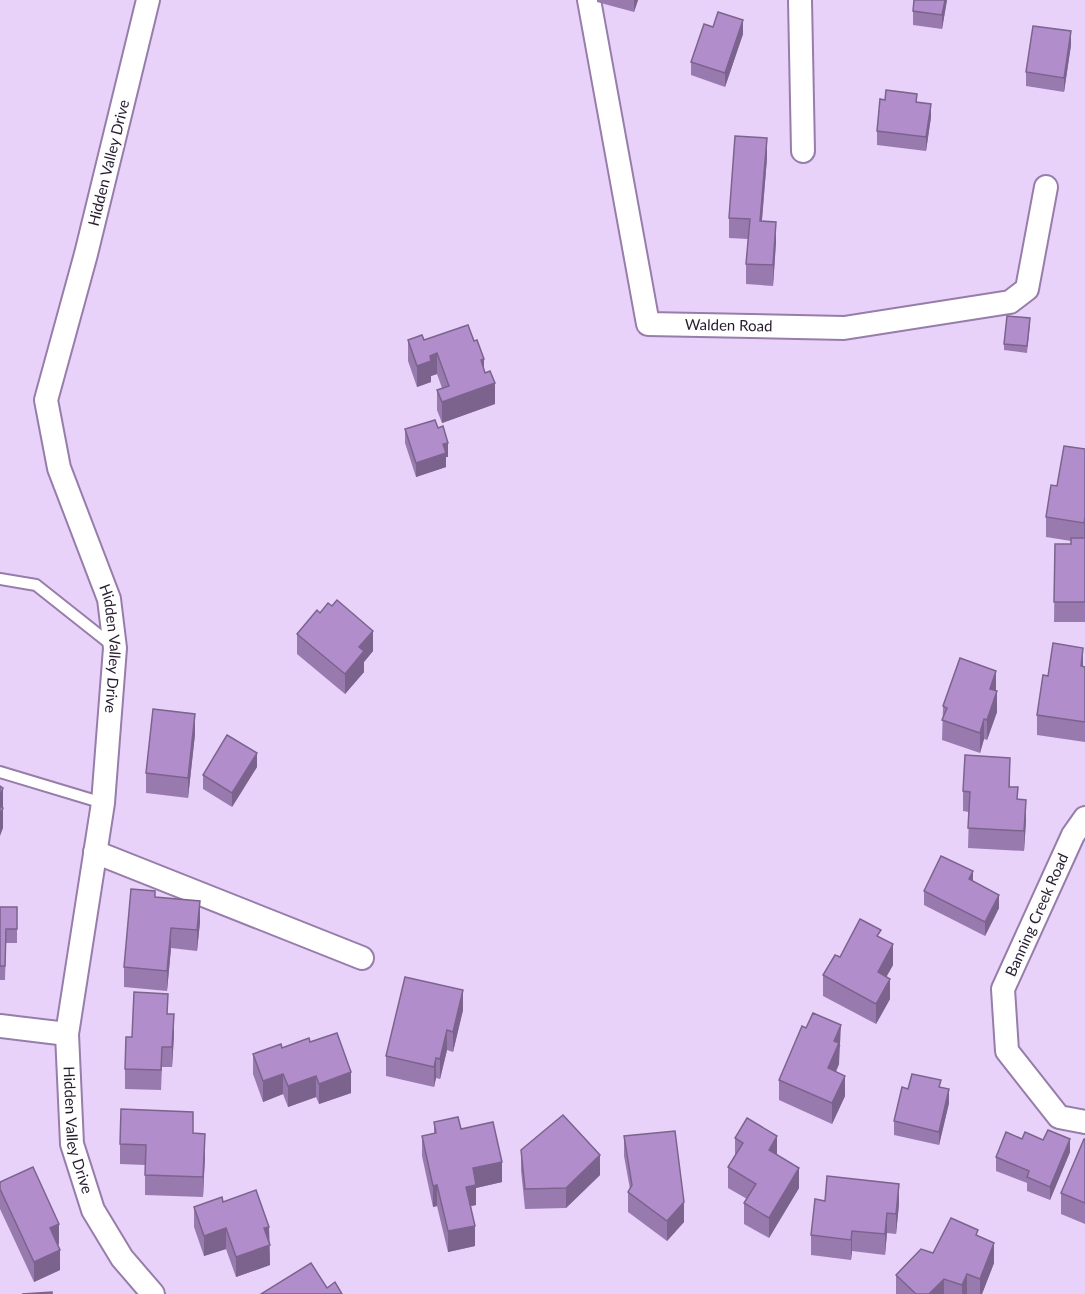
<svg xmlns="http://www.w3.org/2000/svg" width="1085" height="1294" font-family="Lato,sans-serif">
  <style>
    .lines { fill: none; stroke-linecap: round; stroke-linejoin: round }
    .lane-casing { stroke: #977daa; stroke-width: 14 }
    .street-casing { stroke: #977daa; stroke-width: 26 }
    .lane { stroke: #fff; stroke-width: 10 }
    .street { stroke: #fff; stroke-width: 22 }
    .wall { fill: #987aaf }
    .shaded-wall { fill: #7c638e }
    .building { fill: #b18ecb; stroke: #7c638e; stroke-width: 1.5 }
    .labels { text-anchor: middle; stroke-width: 5; stroke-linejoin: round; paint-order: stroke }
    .street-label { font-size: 15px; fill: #261c2e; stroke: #fdfdfd }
  </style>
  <rect width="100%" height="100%" fill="#e8d2fa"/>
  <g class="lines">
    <!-- lane casing -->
    <g class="lane-casing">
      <g id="lane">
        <polyline points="0,579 36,585 113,646"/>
        <polyline points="0,772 103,803"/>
      </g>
    </g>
    <!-- street casing -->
    <g class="street-casing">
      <g id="street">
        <path id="s1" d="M148,0L86,254L46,400L59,468L109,599L115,648L103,803L67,1034L72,1144L93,1210L122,1258L153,1294"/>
        <path id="s2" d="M589,0L648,324L844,328L1010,302L1027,289L1046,187"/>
        <polyline points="800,0 803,151"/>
        <polyline points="1085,818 1073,835 1003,989 1007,1051 1059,1117 1085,1122"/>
        <polyline points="95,852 362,958"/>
        <polyline points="0,1026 67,1034"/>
      </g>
    </g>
    <!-- lane -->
    <use href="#lane" class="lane"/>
    <!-- street -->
    <use href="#street" class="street"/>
  </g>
  <!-- wall -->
  <g class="wall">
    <polygon points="597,0 638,0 634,12 597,2"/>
    <polygon points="914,0 947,0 942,29 913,25 913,11"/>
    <polygon points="713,27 743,34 725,87 691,75 691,62"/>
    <polygon points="1071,45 1064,92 1026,86 1026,72"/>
    <polygon points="917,102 931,117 926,151 877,145 877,131"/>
    <polygon points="767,158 762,221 776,242 773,286 746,284 746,264 748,239 729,238 729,218"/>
    <polygon points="1030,325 1027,353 1004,350 1004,344"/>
    <polygon points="408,340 424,340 484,370 495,404 442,423 437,410 437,390 442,388 437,374 431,376 431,382 417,387 408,361"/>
    <polygon points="405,429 448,457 446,457 446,467 416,477 405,443"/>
    <polygon points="1085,449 1085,622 1054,622 1055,544 1071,544 1071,541 1046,537 1046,517 1057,486"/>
    <polygon points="320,613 373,651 364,662 364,672 345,694 297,654 297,634"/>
    <polygon points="1083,666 1085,667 1085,742 1037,735 1037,715"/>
    <polygon points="996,691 997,712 987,740 984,739 980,753 942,740 943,706"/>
    <polygon points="195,734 188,798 146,793 146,773"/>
    <polygon points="257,767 232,807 203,789 203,775"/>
    <polygon points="1010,778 1010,787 1018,799 1026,820 1024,851 968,848 969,812 963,811 963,791"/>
    <polygon points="973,881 999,908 985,936 924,905 924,891"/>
    <polygon points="155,897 200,922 197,951 171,948 167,991 124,987 124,967"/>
    <polygon points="0,907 17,907 17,943 6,943 5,980 0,980"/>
    <polygon points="881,938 893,965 886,977 890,999 876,1024 823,996 823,975 840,957"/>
    <polygon points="463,1010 453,1052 447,1050 440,1079 436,1078 434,1087 386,1076 386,1056"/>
    <polygon points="168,1014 174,1035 172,1067 162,1067 161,1090 125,1089 125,1069 132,1037"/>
    <polygon points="310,1042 351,1093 319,1104 316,1097 288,1107 283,1094 263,1102 253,1074 253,1054"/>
    <polygon points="841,1045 839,1048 839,1064 836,1072 845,1096 832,1124 779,1100 779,1080"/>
    <polygon points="941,1087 949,1103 939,1145 894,1135 894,1121 908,1089"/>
    <polygon points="434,1122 461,1129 502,1182 476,1188 476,1205 471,1206 475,1246 448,1252 437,1206 433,1207 422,1156 422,1136 434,1133"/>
    <polygon points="193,1134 205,1154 203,1197 145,1195 145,1165 120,1164 120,1144"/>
    <polygon points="624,1136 684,1222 667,1241 628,1212 628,1192 630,1189 624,1156"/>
    <polygon points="735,1138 777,1155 799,1188 769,1238 744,1224 744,1203 747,1199 728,1188 728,1167 735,1156"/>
    <polygon points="1022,1139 1070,1152 1050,1200 1027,1191 1027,1183 996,1171 996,1157"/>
    <polygon points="1085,1139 1085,1224 1061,1214 1061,1193"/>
    <polygon points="521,1150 600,1175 566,1208 525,1209 521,1170"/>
    <polygon points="0,1182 59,1244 58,1245 60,1270 34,1282 0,1209"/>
    <polygon points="825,1201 899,1204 896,1234 887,1233 885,1255 852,1251 851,1260 811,1255 811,1235"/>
    <polygon points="223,1202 269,1227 270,1265 236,1277 226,1249 204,1256 194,1227 194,1207"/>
    <polygon points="978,1236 994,1263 982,1294 896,1294 896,1275 933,1253"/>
  </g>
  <!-- shaded-wall -->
  <g class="shaded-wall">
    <polygon points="634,0 638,0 634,12"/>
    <polygon points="945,0 947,0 942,29 942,15"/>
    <polygon points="743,20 743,34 725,87 725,73"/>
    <polygon points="1071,31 1071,45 1064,92 1064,78"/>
    <polygon points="931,104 931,117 926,151 926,137"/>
    <polygon points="767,138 767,158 760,241 760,221"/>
    <polygon points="776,222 776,242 773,286 773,265"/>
    <polygon points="437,353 437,374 431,376 431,382 417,387 417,366 430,356"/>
    <polygon points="484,359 484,379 481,360"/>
    <polygon points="495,383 495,404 442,423 442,402"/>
    <polygon points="448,443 448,457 446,457 446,467 416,477 416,463 443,444"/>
    <polygon points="1085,516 1085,537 1084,543 1084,523"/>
    <polygon points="373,631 373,651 364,662 364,672 345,694 345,674 359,647"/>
    <polygon points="1083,648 1083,668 1081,666"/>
    <polygon points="996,671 996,691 990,689"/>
    <polygon points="997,691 997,712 987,740 987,720"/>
    <polygon points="195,714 195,734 188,798 188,778"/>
    <polygon points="984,719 984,739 980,753 980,733"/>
    <polygon points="257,753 257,767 232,807 232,793"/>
    <polygon points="3,788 3,828 0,836 0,797"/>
    <polygon points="1026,800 1026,820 1024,851 1024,831"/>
    <polygon points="973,871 973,885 969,879"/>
    <polygon points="999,895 999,908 985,936 985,922"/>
    <polygon points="200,901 200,922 197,951 197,930"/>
    <polygon points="171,928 171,948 167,991 167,971"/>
    <polygon points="893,944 893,965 878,992 878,972"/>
    <polygon points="890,979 890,999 876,1024 876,1004"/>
    <polygon points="463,990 463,1010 453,1052 453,1032"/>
    <polygon points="174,1014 174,1035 172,1067 172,1047"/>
    <polygon points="841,1025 839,1064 828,1088 828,1068 834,1041"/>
    <polygon points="447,1030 447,1050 440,1079 440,1059"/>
    <polygon points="436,1058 436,1078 434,1087 434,1067"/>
    <polygon points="351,1072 351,1093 319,1104 319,1084"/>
    <polygon points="283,1074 283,1094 263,1102 263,1081"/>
    <polygon points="316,1076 316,1097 288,1107 288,1086"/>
    <polygon points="845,1076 845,1096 832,1124 832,1103"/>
    <polygon points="949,1089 949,1103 939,1145 939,1132"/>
    <polygon points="205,1134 205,1154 203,1197 203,1177"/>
    <polygon points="777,1136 777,1157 769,1150"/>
    <polygon points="1070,1139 1070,1152 1050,1200 1050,1187"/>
    <polygon points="600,1155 600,1175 566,1208 566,1188"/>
    <polygon points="502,1162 502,1182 476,1188 476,1205 466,1207 466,1187 473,1168"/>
    <polygon points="799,1168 799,1188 769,1238 769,1218"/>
    <polygon points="899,1184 899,1204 896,1234 896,1214"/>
    <polygon points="437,1185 437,1206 433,1207 433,1186"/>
    <polygon points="684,1202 684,1222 667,1241 667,1221"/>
    <polygon points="887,1213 887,1233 885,1255 885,1234"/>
    <polygon points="59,1224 59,1244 50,1248 50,1228"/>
    <polygon points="475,1226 475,1246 448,1252 448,1231"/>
    <polygon points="269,1227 270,1265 236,1277 236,1257 264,1228"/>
    <polygon points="226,1228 226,1249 204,1256 204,1236"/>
    <polygon points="852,1231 852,1251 851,1260 851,1240"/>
    <polygon points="994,1243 994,1263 982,1294 980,1294 980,1279"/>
    <polygon points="60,1250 60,1270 34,1282 34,1262"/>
    <polygon points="967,1274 967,1294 962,1294 962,1285"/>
    <polygon points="944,1279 944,1294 929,1294"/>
  </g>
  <!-- building -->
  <g class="building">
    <polygon points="914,0 945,0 942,15 913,11"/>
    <polygon points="718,12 743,20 725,73 691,62 704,24 713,27"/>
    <polygon points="1033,26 1071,31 1064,78 1026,72"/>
    <polygon points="886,90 917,94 916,102 931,104 926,137 877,131 880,99 885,100"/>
    <polygon points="735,136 767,138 760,221 776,222 773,265 746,264 750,219 729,218"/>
    <polygon points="1007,316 1030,318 1027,346 1004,344"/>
    <polygon points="468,325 474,341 477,340 484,359 481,360 485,373 490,371 495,383 442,402 437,390 449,386 437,353 430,356 431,361 417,366 408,340 422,335 424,340"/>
    <polygon points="435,420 438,428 443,426 448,443 443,444 446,453 416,463 405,429"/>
    <polygon points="1064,446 1085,449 1085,517 1084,523 1046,517 1051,485 1057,486"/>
    <polygon points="1071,538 1085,538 1085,602 1054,602 1055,544 1071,544"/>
    <polygon points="337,600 373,631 359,647 364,651 345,674 297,634 317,610 320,613 328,603 332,606"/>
    <polygon points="1053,643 1083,648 1081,666 1085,667 1085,722 1037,715 1043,675 1048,676"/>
    <polygon points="960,658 996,671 990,689 997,691 987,720 984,719 980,733 942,720 947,708 943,706"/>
    <polygon points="153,709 195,714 188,778 146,773"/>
    <polygon points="227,735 257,753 232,793 203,775"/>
    <polygon points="965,755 1010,758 1009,787 1018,787 1017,799 1026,800 1024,831 968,828 970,792 963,791"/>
    <polygon points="0,786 3,788 0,797"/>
    <polygon points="0,806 3,808 0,816"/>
    <polygon points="941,856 973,871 969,879 999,895 985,922 924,891"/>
    <polygon points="131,889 155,891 155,897 200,901 197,930 171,928 167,971 124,967"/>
    <polygon points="0,907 17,907 17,929 6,929 5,966 0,966"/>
    <polygon points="860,919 881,930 877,936 893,944 878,972 890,979 876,1004 823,975 835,955 840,957"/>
    <polygon points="405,977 463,990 453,1032 447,1030 440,1059 436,1058 434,1067 386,1056"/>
    <polygon points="134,992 168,994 167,1014 174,1014 172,1047 162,1047 161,1070 125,1069 126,1037 132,1037"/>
    <polygon points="813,1013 841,1025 834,1041 839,1043 828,1068 845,1076 832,1103 779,1080 802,1026 806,1028"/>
    <polygon points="337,1033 351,1072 319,1084 316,1076 288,1086 283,1074 263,1081 253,1054 281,1044 282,1048 309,1038 310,1042"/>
    <polygon points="912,1074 941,1080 939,1087 949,1089 939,1132 894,1121 902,1087 908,1089"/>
    <polygon points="121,1109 193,1112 193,1133 205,1134 203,1177 145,1175 146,1145 120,1144"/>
    <polygon points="563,1115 600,1155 566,1188 525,1189 521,1150"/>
    <polygon points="458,1117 461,1129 493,1122 502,1162 473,1168 476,1185 466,1187 475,1226 448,1231 437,1185 433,1186 422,1136 436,1133 434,1122"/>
    <polygon points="747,1118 777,1136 769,1150 799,1168 769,1218 744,1203 756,1184 728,1167 743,1143 735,1138"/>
    <polygon points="1048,1130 1070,1139 1050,1187 1027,1177 1029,1171 996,1157 1006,1132 1022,1139 1025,1132 1043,1140"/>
    <polygon points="675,1131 684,1202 667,1221 628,1192 632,1185 624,1136"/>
    <polygon points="1084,1139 1085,1139 1085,1203 1061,1193"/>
    <polygon points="33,1167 59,1224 50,1228 60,1250 34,1262 0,1189 0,1182"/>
    <polygon points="827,1176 899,1184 896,1214 887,1213 885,1234 852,1231 851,1240 811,1235 815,1199 825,1201"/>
    <polygon points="256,1190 269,1227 264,1228 270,1245 236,1257 226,1228 204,1236 194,1207 222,1197 223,1202"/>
    <polygon points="951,1218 978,1230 976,1235 994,1243 980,1279 967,1274 962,1285 944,1279 929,1294 916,1294 896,1275 921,1249 933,1253"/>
    <polygon points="311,1263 327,1288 335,1282 342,1294 261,1294"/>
    <polygon points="52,1292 52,1294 22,1294"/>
  </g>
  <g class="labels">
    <!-- street labels -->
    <g class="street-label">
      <text transform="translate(109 163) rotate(-76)" y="5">Hidden Valley Drive</text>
      <text dy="5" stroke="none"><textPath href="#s2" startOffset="410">Walden Road</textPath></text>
      <text dy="5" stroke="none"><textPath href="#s1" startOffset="672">Hidden Valley Drive</textPath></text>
      <text transform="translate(1037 915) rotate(-66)" y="5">Banning Creek Road</text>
      <text dy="5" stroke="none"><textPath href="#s1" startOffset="1158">Hidden Valley Drive</textPath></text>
    </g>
  </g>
</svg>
